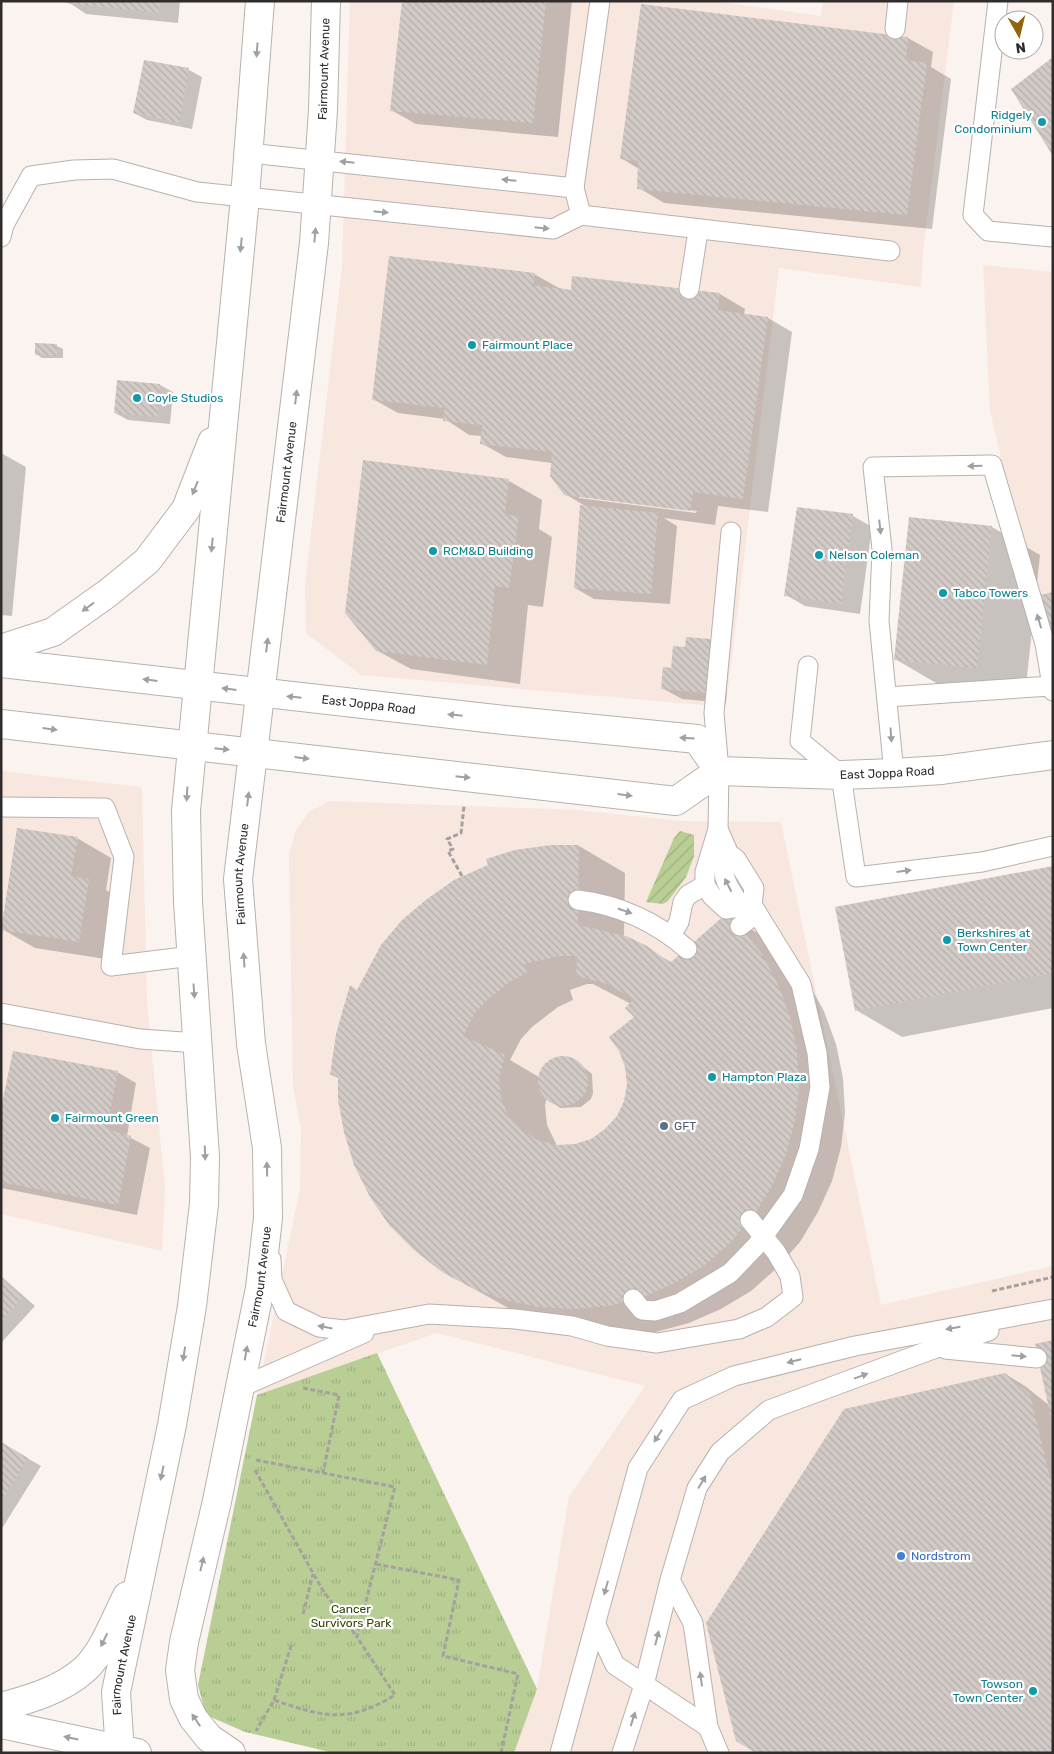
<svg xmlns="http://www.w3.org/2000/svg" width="1054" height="1754" font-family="Rubik,sans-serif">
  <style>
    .built { fill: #f7e7df }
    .park { fill: url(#park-tufts) }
    .garden { fill: url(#garden-furrows) }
    .shadow { fill: #0003; fill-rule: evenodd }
    .building { fill: url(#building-back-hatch); fill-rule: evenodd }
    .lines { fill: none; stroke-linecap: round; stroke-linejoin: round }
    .service-casing { stroke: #b8b1ad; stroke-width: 21 }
    .secondary-casing { stroke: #b8b1ad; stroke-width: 30 }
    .path { stroke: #a6a09e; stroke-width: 3; stroke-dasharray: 5 2.5; stroke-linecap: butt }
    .service { stroke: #fff; stroke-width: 19 }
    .secondary { stroke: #fff; stroke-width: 28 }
    .oneway { fill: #a1a0a0 }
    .culture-dot { fill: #0f9aa8; stroke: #fff; stroke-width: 2 }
    .service-dot { fill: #5c6f8a; stroke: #fff; stroke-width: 2 }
    .shop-dot { fill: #3f7fe0; stroke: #fff; stroke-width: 2 }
    .labels { text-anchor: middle; stroke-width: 4.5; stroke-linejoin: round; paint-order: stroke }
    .street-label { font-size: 12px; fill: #2f2c2b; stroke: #fff }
    .culture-label { font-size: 12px; fill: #0d838f; stroke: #fff; text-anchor: start }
    .service-label { font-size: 12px; fill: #4e5e75; stroke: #fff; text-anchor: start }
    .shop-label { font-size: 12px; fill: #366cbe; stroke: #fff; text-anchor: start }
    .park-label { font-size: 12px; fill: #314400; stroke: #fff }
  </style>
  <defs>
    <pattern id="park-tufts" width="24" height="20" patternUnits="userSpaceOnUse" patternTransform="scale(1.25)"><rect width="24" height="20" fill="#b8ce94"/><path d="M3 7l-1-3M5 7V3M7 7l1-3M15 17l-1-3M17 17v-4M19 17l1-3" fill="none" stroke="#9eb180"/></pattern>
    <pattern id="garden-furrows" width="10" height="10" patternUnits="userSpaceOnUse" patternTransform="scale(1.25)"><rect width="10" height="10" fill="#b8ce94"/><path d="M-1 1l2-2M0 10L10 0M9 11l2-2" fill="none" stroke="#9eb180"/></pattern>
    <pattern id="building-back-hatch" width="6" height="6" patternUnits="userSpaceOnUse" patternTransform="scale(1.25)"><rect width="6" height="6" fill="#d2cac7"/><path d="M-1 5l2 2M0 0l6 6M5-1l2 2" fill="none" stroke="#b5aeab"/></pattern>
  </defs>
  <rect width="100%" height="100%" fill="#fbf3ef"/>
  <!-- built -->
  <g class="built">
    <polygon points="350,1 713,1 821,16 823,1 954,1 923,253 921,287 779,268 726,707 361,675 306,633 305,585 342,266"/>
    <polygon points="983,265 1053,272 1053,681 990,411"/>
    <polygon points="1,771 142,787 147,1001 165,1188 162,1251 1,1214"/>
    <polygon points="329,801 578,810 681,821 781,822 881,1305 1053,1266 1053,1753 514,1753 537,1689 569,1497 645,1386 437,1333 257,1395 300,1189 301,1130 293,1087 289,855 295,832 308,813"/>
  </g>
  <!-- park -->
  <polygon class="park" points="377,1353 537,1689 514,1753 334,1753 245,1732 206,1715 198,1685 257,1395"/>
  <!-- garden -->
  <polygon class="garden" points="680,831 694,835 694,856 686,877 668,901 663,904 646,902 674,838"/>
  <!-- shadow -->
  <g class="shadow">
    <polygon points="67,1 180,1 178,23 86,14"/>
    <polygon points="403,1 572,1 558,137 416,124 391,110"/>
    <polygon points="908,38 933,52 931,67 951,79 932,229 664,203 639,188 639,169 621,158"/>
    <polygon points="145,61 189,70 202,77 192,129 147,120 134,113"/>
    <path d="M534,274L559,288L572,291L573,278L720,294L745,309L744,315L768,318L792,332L768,512L718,506L715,525L664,518L677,526L670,604L594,599L575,588L587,507L565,494L552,463L506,457L481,443L482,436L469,435L445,419L398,413L373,399ZM579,496L697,511L696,513L579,498Z"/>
    <polygon points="57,346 63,349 63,358 42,358 36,354"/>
    <polygon points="118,381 160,385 173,392 170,424 128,420 115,413"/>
    <polygon points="1,453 26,467 12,616 1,615"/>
    <polygon points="509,481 542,500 539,529 552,537 543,607 528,605 520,684 411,669 376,650"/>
    <polygon points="798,508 853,516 872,527 860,614 805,606 786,595"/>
    <polygon points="910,519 992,527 1040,555 1025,695 943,687 895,659"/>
    <polygon points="710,640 729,651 726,703 682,699 662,688 672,669 686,649"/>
    <polygon points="77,838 111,858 106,890 122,899 112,960 35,948 2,929"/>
    <path d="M579,846L625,873L624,936L673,963L727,915L773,942L807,981L824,1011L836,1044L843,1078L845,1113L841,1147L832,1181L818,1212L800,1242L777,1268L751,1291L721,1309L689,1323L656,1332L621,1335L519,1314L442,1271L340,1079L332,1075L343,1009L351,987L357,991ZM587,984H593L631,1004L636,1017L625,1101L618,1117L606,1130L592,1140L575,1145L557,1146L547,1125L545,1105L547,1098L560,1108L581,1107L591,1099L593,1093L592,1074L575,1060L562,1057L549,1062L539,1077L510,1060L521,1039L532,1027L558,1007L573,1000L570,990Z"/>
    <polygon points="1053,867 1053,1008 902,1037 856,1010"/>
    <polygon points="117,1072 136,1083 127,1136 150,1148 137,1215 1,1188 1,1112"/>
    <polygon points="1,1276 35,1306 1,1343"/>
    <polygon points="1053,1342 1053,1753 1005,1374 1025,1386 1050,1406"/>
    <polygon points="1,1443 41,1466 1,1530"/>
  </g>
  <!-- building -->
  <g class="building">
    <polygon points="66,1 160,1 159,13 66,3"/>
    <polygon points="402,1 546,1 533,123 390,111"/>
    <polygon points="641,4 908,37 906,60 927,63 907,215 637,189 638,161 620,159"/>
    <polygon points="1053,57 1053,156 1011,89"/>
    <polygon points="144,60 189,68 179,123 133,113"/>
    <polygon points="389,256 535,273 533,285 571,290 572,276 720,293 718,310 768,317 743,499 693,492 690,511 564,495 550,476 552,452 480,444 482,425 443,421 445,408 372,400"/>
    <polygon points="35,343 57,344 57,356 35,355"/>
    <polygon points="117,380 160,384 158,417 114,413"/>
    <polygon points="363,460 509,479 505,515 519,516 509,588 495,586 487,665 376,651 345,613"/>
    <polygon points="580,505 658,513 651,594 574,588"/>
    <polygon points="797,507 853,514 841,604 784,596"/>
    <polygon points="909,517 992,526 977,668 894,660"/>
    <polygon points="1053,592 1053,647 1036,596"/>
    <polygon points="686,637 710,639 706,693 661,689 663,667 671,668 673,646 685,647"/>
    <polygon points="17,828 78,837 71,876 89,879 79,942 1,930"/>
    <path d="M551,845H579L578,925L626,936L647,946L670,963L727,913L740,926L761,953L778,984L790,1017L797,1051L799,1086L795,1120L786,1154L772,1186L754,1215L731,1242L705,1265L675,1283L643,1297L609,1306L574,1309L539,1307L505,1300L472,1288L442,1272L414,1250L389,1225L370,1197L354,1165L344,1132L338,1100V1076L330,1075L336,1034L350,985L357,990L381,945L402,920L427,899L454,880L488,865L486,859L515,850ZM559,956H577L576,976L607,984L634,999L625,1008L634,1017L609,1037L619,1051L625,1067L627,1084L624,1101L617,1116L605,1129L591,1139L575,1144L556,1145L537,1140L521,1129L508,1115L501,1098L499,1078L505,1055L463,1036L475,1013L486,1001L511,981L527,973L524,964Z"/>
    <polygon points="1053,866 1053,973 855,1011 835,907"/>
    <polygon points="13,1051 118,1071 107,1129 131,1136 118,1205 1,1182 1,1108"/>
    <circle cx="563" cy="1081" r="25"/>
    <polygon points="1,1279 23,1298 1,1321"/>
    <polygon points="1053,1340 1053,1423 1052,1423 1035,1344"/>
    <polygon points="1005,1373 1030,1394 1053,1490 1053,1753 756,1753 736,1741 706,1623 844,1409"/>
    <polygon points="1,1442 28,1458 1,1502"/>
  </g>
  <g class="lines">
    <!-- service casing -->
    <g class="service-casing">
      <g id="service">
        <polyline points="998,1 973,215 988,231 1053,237"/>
        <polyline points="895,29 898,1"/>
        <polyline points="249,153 574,188"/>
        <polyline points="581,215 574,188 600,1"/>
        <polyline points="1,237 4,225 31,176 74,170 113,169 197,192 553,229 581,215 890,251"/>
        <polyline points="689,289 698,231"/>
        <polyline points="731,532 714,713 719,771 718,829 705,872 705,885 712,896 726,909 752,905"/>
        <polyline points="808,666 800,741 841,775 856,877 982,862 1053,846"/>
        <polyline points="887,697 1051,686"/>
        <polyline points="894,773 879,621 882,549 873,467 992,465 1045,644 1053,691"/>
        <polyline points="1,807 105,808 124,857 111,966 192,956"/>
        <path d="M729,854C717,872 728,886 738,902L752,905"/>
        <path d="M578,900C619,905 656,922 687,949"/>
        <polyline points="740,926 757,913"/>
        <polyline points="671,935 679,922 683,902 688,895 705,885"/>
        <polyline points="1,1013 140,1039 198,1043"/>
        <polyline points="271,1259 272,1280 286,1311 319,1327 344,1330 429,1314 515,1319 572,1326 607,1336 657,1343 739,1329 767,1317 793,1297 790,1276 776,1252 750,1220"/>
        <polyline points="633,1299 642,1310 655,1311 680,1303 730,1273 757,1245 793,1195 809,1149 820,1087 817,1053 801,984 752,905 754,888 736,859 729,854 718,829"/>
        <polyline points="945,1349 1037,1358"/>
        <polyline points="239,1388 364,1333"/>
        <polyline points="670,1580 693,1623 708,1727 719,1753"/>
        <polyline points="596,1625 615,1665 708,1727"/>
        <polyline points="560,1753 638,1468 682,1400 734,1376 855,1346 1053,1309"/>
        <polyline points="622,1753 644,1685 670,1580 697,1488 720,1452 769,1410 936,1348 989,1331"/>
      </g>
    </g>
    <!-- secondary casing -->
    <g class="secondary-casing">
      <g id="secondary">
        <polyline points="1,649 53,632 108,593 147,561 186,509 212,442"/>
        <path id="s1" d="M1,663L504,720L697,739L719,771"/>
        <path id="s2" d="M1,724L676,801L719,771L841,775L894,773L942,770L1053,755"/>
        <path d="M1,1707C30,1699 62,1690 85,1669C104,1651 115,1619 127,1596"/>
        <polyline points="1,1724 137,1753"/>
        <path id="s3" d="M120,1753L116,1692L172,1425L192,1306L204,1204L205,1157L188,902L186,811L245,197L260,1"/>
        <path id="s4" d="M231,1753L209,1738L193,1718L184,1699L180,1670L184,1642L217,1501L260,1288L268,1218L267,1148L251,1044L238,879L314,243L323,110L326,1"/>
      </g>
    </g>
    <!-- path -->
    <g class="path">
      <polyline points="462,876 448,851 453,849 447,839 461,833 464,806"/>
      <polyline points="992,1291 1053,1277"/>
      <polyline points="303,1388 339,1395 323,1473"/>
      <path d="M256,1460L395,1487L357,1637L395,1695C348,1724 323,1717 274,1700L256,1731"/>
      <polyline points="255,1470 322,1589 357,1637"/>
      <polyline points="376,1564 459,1580 443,1656 518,1674 501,1753"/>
      <polyline points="303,1614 313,1574"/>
      <polyline points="274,1700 292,1643"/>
    </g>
    <!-- service -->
    <use href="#service" class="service"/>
    <!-- secondary -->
    <use href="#secondary" class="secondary"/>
  </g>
  <!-- one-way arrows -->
  <defs><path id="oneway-solid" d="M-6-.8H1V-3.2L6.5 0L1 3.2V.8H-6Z" transform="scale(1.25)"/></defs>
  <g class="oneway">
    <use href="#oneway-solid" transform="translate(257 50) rotate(94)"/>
    <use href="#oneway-solid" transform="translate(347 162) rotate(-174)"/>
    <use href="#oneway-solid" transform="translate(509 180) rotate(-174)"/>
    <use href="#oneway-solid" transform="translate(381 212) rotate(6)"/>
    <use href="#oneway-solid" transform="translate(542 228) rotate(6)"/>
    <use href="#oneway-solid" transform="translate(315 235) rotate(-85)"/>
    <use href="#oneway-solid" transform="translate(241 245) rotate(96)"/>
    <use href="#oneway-solid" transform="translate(296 397) rotate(-83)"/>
    <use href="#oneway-solid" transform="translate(975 466) rotate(179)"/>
    <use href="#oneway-solid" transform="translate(195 488) rotate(112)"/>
    <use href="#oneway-solid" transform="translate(880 527) rotate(84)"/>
    <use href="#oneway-solid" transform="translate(212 545) rotate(96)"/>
    <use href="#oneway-solid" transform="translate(88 607) rotate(144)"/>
    <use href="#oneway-solid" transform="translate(1039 621) rotate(-107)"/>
    <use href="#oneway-solid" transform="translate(267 645) rotate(-83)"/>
    <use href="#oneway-solid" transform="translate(150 680) rotate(-173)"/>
    <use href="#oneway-solid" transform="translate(229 689) rotate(-173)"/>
    <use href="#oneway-solid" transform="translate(294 697) rotate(-174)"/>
    <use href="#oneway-solid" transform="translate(455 715) rotate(-174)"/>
    <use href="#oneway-solid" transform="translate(50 729) rotate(7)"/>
    <use href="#oneway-solid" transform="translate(891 735) rotate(86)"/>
    <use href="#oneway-solid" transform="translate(687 738) rotate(-176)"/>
    <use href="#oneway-solid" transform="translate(222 749) rotate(6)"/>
    <use href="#oneway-solid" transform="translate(302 758) rotate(7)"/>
    <use href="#oneway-solid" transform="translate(463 777) rotate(6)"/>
    <use href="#oneway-solid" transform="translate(187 794) rotate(93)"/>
    <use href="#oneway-solid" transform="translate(625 795) rotate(7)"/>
    <use href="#oneway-solid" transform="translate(248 799) rotate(-83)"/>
    <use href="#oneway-solid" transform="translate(904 871) rotate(-7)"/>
    <use href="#oneway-solid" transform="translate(728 885) rotate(-117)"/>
    <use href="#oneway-solid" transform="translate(625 911) rotate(19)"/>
    <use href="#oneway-solid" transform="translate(244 960) rotate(-94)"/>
    <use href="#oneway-solid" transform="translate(194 991) rotate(86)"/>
    <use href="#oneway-solid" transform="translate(205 1153) rotate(88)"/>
    <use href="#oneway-solid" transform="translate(267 1169) rotate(-91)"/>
    <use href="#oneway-solid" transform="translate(325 1327) rotate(-169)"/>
    <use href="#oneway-solid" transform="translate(953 1328) rotate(170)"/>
    <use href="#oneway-solid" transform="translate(246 1353) rotate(-80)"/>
    <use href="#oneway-solid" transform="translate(184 1354) rotate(99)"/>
    <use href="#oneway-solid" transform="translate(1019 1356) rotate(5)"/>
    <use href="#oneway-solid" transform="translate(794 1361) rotate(166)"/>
    <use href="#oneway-solid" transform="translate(861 1376) rotate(-20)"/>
    <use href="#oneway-solid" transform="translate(658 1436) rotate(123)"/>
    <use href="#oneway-solid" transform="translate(162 1473) rotate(102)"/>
    <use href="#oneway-solid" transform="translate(702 1482) rotate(-59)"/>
    <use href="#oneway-solid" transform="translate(202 1564) rotate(-77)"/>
    <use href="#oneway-solid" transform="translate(606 1588) rotate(105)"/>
    <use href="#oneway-solid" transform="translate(657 1638) rotate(-76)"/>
    <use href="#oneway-solid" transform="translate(104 1640) rotate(116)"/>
    <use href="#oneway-solid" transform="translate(701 1679) rotate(-98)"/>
    <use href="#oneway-solid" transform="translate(633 1719) rotate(-72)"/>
    <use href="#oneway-solid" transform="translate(196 1720) rotate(-124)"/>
    <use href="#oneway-solid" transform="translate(71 1738) rotate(-168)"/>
  </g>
  <!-- markers -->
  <g class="culture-dot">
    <circle cx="1042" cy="122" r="5"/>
    <circle cx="472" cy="345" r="5"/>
    <circle cx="137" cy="398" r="5"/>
    <circle cx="433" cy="551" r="5"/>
    <circle cx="819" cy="555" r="5"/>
    <circle cx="943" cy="593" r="5"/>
    <circle cx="947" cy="940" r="5"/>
    <circle cx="712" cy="1077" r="5"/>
    <circle cx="55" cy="1118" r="5"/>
    <circle cx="1033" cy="1691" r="5"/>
  </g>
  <circle class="service-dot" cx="664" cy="1126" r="5"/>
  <circle class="shop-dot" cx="901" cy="1556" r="5"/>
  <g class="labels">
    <!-- street labels -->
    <g class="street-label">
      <text dy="4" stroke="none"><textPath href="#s4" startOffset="1719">Fairmount Avenue</textPath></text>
      <text dy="4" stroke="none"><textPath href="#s4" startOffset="1314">Fairmount Avenue</textPath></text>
      <text dy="4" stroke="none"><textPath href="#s1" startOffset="370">East Joppa Road</textPath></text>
      <text dy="4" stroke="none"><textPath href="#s2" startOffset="900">East Joppa Road</textPath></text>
      <text dy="4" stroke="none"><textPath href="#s4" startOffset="909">Fairmount Avenue</textPath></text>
      <text dy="4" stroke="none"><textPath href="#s4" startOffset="504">Fairmount Avenue</textPath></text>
      <text dy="4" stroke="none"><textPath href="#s3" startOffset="89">Fairmount Avenue</textPath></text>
    </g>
    <!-- culture labels -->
    <g class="culture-label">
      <text x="1032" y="119" text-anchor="end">Ridgely<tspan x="1032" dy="14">Condominium</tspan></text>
      <text x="482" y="349">Fairmount Place</text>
      <text x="147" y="402">Coyle Studios</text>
      <text x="443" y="555">RCM&amp;D Building</text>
      <text x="829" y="559">Nelson Coleman</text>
      <text x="953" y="597">Tabco Towers</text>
      <text x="957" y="937">Berkshires at<tspan x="957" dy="14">Town Center</tspan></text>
      <text x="722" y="1081">Hampton Plaza</text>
      <text x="65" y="1122">Fairmount Green</text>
      <text x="1023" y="1688" text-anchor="end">Towson<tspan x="1023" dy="14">Town Center</tspan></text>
    </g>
    <!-- service labels -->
    <g class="service-label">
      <text x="674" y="1130">GFT</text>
    </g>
    <!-- shop labels -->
    <g class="shop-label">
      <text x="911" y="1560">Nordstrom</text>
    </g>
    <!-- park labels -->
    <g class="park-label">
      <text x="351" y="1613">Cancer<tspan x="351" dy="14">Survivors Park</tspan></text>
    </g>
  </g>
  <!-- border -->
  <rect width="1054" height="1754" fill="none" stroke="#2f2c2b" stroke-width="5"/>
  <!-- north arrow -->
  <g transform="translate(1019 35) rotate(172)"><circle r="24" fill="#ffffff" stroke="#acabaa"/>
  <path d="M0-4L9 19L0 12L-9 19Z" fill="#90650d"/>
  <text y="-8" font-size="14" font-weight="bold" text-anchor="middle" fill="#2f2c2b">N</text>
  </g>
</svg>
